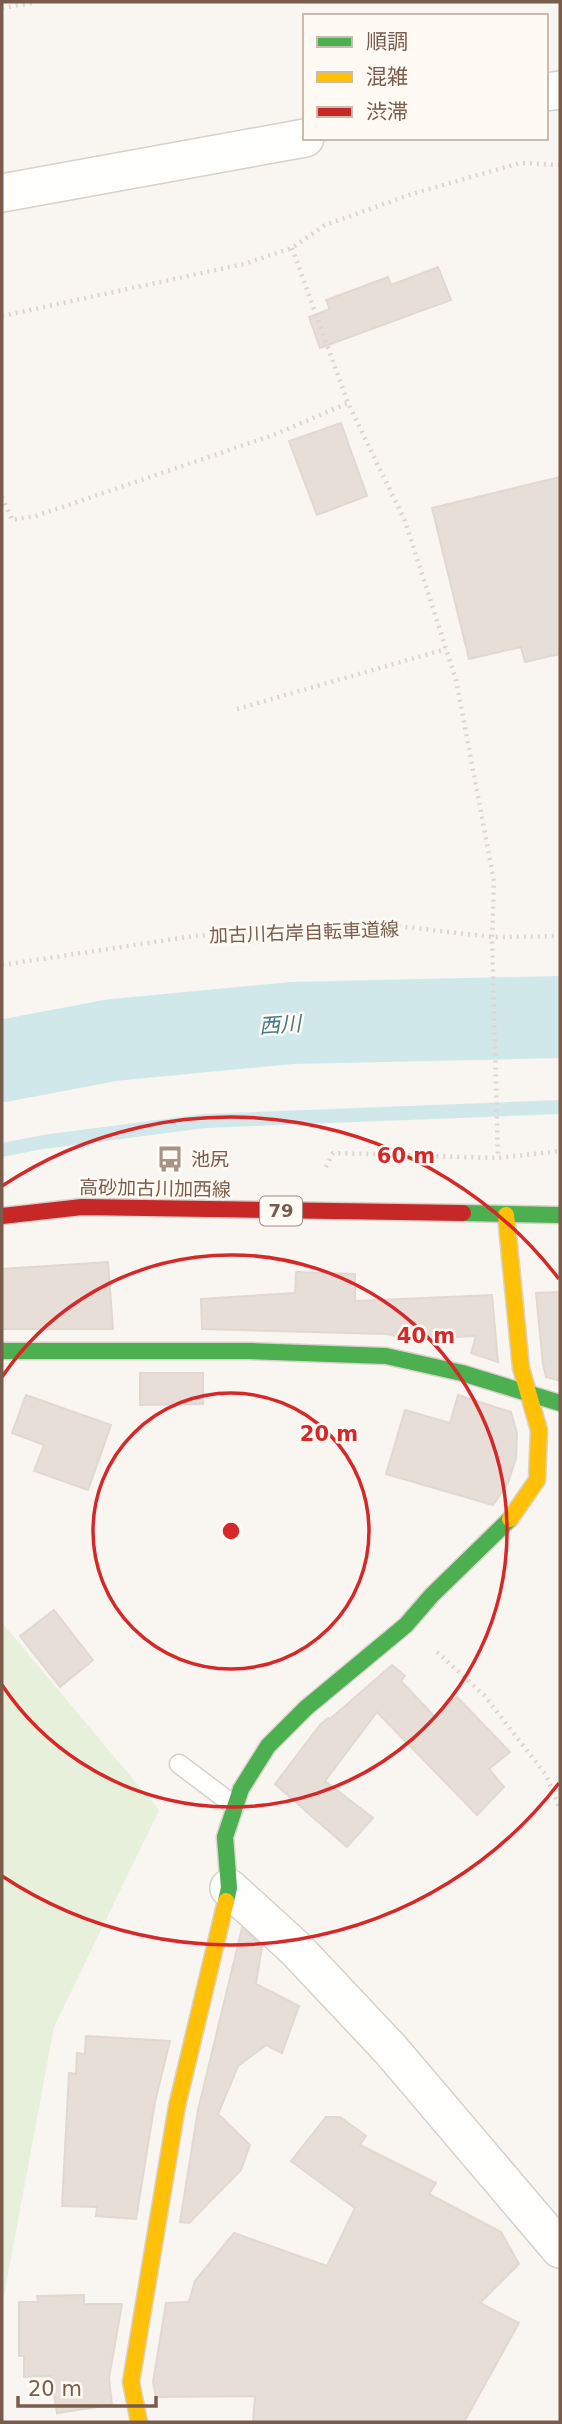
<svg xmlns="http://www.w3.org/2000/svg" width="562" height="2424" font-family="'DejaVu Sans','Noto Sans JP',sans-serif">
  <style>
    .green { fill: #e7f0db }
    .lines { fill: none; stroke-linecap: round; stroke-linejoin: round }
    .stream { stroke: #d0e8ea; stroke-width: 14 }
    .river { stroke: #d0e8ea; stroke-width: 82 }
    .building { fill: #e6ded7; stroke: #e2d8d2; stroke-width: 2 }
    .lane-casing { stroke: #d7d1cb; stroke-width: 21 }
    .street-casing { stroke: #d7d1cb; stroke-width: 40 }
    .fast-casing { stroke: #d9d2cb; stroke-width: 19 }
    .slow-casing { stroke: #d9d2cb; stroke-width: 19 }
    .jam-casing { stroke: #d9d2cb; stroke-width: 19 }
    .path { stroke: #dcd5d0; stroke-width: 4.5; stroke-dasharray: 2 5; stroke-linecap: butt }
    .lane { stroke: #fefefd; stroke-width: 18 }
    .street { stroke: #fefefd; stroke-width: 37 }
    .fast { stroke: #4caf50; stroke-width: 16 }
    .slow { stroke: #ffc107; stroke-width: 16 }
    .jam { stroke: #c62828; stroke-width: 16 }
    .ring { fill: none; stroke: #d62828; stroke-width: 3.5 }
    .labels { text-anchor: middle; stroke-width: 5; stroke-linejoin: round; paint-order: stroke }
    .shield { fill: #fffaf3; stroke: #a28b7f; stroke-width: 2 }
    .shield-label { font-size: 18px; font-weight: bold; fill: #7a5c4d }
    .street-label { font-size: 19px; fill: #7a5c4d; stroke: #fffaf3 }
    .poi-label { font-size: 19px; fill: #7a5c4d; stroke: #fffaf3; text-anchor: start }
    .water-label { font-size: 21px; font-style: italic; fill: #437c86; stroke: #fffaf3 }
    .centre { fill: #d62828; stroke: #fffaf3; stroke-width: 3.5 }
    .ring-label { font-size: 21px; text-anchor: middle; font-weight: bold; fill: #d62828; stroke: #fffaf3; stroke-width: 5; stroke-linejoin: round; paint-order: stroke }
  </style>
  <rect width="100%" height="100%" fill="#f9f5f0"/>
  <!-- green -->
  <polygon class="green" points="2,1623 159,1810 54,2027 2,2306"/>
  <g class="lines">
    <!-- stream -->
    <polyline class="stream" points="2,1150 43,1142 204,1121 560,1107"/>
    <!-- river -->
    <polyline class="river" points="2,1061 113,1040 292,1023 560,1017"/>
  </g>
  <!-- building -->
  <g class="building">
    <polygon points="438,267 451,300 320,348 309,317 330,309 326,300 388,277 391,285"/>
    <polygon points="341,423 367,496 317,515 289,441"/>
    <polygon points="560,477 560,654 525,662 521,647 469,659 432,508"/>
    <polygon points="108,1262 113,1329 2,1329 2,1269"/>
    <polygon points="296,1272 355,1274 355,1301 492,1295 498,1362 471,1353 476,1336 408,1339 387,1334 202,1329 201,1299 295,1293"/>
    <polygon points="560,1292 560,1381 546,1377 543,1364 536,1293"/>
    <polygon points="140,1373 203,1373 203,1404 140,1405"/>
    <polygon points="26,1395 111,1425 88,1490 34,1471 44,1445 12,1433"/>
    <polygon points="458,1395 511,1412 517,1433 516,1458 508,1483 493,1505 386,1474 405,1410 450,1423"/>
    <polygon points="54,1610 93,1660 60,1687 20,1636"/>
    <polygon points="392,1665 405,1676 401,1681 435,1717 457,1697 510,1752 489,1769 504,1787 477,1815 377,1712 325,1781 373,1818 347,1847 275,1784 320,1725 328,1718 330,1719"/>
    <polygon points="242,1928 262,1946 256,1984 299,2006 282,2053 266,2045 238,2066 218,2114 250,2145 241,2170 189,2223 180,2222 198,2110"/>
    <polygon points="86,2036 170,2041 155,2102 136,2219 96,2216 97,2207 62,2206 69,2073 76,2074 77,2053 85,2054"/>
    <polygon points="326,2117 340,2117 366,2136 360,2145 436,2183 429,2194 501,2232 519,2264 480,2303 519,2323 464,2422 253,2422 255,2396 156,2397 153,2382 166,2303 189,2302 195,2281 234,2233 327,2266 355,2208 291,2161"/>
    <polygon points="84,2295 84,2304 122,2304 109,2378 112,2405 57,2413 51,2376 24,2377 24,2356 19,2356 19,2302 38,2302 37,2296"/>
  </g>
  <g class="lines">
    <!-- lane casing -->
    <g class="lane-casing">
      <polyline id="lane" points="179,1764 235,1806"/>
    </g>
    <!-- street casing -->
    <g class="street-casing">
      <g id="street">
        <polyline points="546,92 560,90"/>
        <polyline points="2,193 305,138"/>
        <polyline points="229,1888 295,1948 391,2050 560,2249"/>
      </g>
    </g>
    <!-- fast casing -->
    <g class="fast-casing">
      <g id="fast">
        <polyline points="463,1213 560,1215"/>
        <polyline points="2,1351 250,1351 386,1356 462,1373 560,1403"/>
        <polyline points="226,1901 229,1888 225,1837 241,1789 268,1746 306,1708 406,1625 432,1595 510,1519"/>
      </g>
    </g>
    <!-- slow casing -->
    <g class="slow-casing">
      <g id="slow">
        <polyline points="506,1215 521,1368 539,1430 537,1480 510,1519"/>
        <polyline points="139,2422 131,2382 177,2106 226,1901"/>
      </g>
    </g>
    <!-- jam casing -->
    <g class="jam-casing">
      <polyline id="jam" points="2,1216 82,1207 463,1213"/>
    </g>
    <!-- path -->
    <g class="path">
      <polyline points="2,8 37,2"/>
      <polyline points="292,248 348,403 405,521 456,680 494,881 492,937 498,1158"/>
      <polyline points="2,316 244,264 292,248 325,225 412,194 520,163 560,165"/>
      <polyline points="2,497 12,520 36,516 276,434 348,403"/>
      <polyline points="237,709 446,649"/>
      <polyline points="2,965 194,936 389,925 492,937 560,936"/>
      <polyline points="326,1167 333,1153 498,1158 560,1151"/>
      <polyline points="437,1652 484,1695 546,1775 560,1809"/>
    </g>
    <!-- lane -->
    <use href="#lane" class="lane"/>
    <!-- street -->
    <use href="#street" class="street"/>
    <!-- fast -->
    <use href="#fast" class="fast"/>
    <!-- slow -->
    <use href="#slow" class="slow"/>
    <!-- jam -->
    <use href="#jam" class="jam"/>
  </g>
  <!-- distance rings -->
  <g class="ring">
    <circle cx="231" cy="1531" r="138"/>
    <path d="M2 1377A276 276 0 1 1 2 1685"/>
    <path d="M559 1783A414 414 0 0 1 2 1876M2 1186A414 414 0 0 1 559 1279"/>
  </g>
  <!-- icons -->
  <defs>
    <g id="bus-bare" transform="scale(2.1)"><path d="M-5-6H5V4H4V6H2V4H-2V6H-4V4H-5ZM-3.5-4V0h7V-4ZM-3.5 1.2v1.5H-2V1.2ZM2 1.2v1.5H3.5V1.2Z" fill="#a69286" stroke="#fffaf3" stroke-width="2.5" paint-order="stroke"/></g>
  </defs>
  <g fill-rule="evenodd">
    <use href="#bus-bare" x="170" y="1159"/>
  </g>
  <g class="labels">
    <!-- shield labels -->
    <rect class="shield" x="260" y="1196.5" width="42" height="29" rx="5"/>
    <g class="shield-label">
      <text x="281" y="1217">79</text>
    </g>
    <!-- street labels -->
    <g class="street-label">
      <text transform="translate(304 932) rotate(-2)" y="7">加古川右岸自転車道線</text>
      <text transform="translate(155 1188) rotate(1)" y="7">高砂加古川加西線</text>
    </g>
    <!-- poi labels -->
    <g class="poi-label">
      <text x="191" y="1166">池尻</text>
    </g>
    <!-- water labels -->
    <g class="water-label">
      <text transform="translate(280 1025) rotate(-4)" y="7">西川</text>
    </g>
  </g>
  <circle cx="231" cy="1531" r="10" class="centre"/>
  <g class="ring-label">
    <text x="406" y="1163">60 m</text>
    <text x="426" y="1343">40 m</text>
    <text x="329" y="1441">20 m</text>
  </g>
  <!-- border -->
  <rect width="562" height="2424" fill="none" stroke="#7a5c4d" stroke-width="7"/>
  <!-- legend -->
  <rect x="303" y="14" width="245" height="126" fill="#fffaf3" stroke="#cabbb1" stroke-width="2"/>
  <rect x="317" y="37" width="35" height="10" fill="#4caf50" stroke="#cabbb1" stroke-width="2"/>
  <text x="366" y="49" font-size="21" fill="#7a5c4d">順調</text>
  <rect x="317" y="72" width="35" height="10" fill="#ffc107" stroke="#cabbb1" stroke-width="2"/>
  <text x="366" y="84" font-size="21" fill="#7a5c4d">混雑</text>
  <rect x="317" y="107" width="35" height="10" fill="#c62828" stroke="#cabbb1" stroke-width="2"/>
  <text x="366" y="119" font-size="21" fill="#7a5c4d">渋滞</text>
  <!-- scale -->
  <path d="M18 2396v10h138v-10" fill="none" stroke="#7a5c4d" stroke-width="3.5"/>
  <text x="28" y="2396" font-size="21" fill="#7a5c4d" stroke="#fffaf3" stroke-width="5" paint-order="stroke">20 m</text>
</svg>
